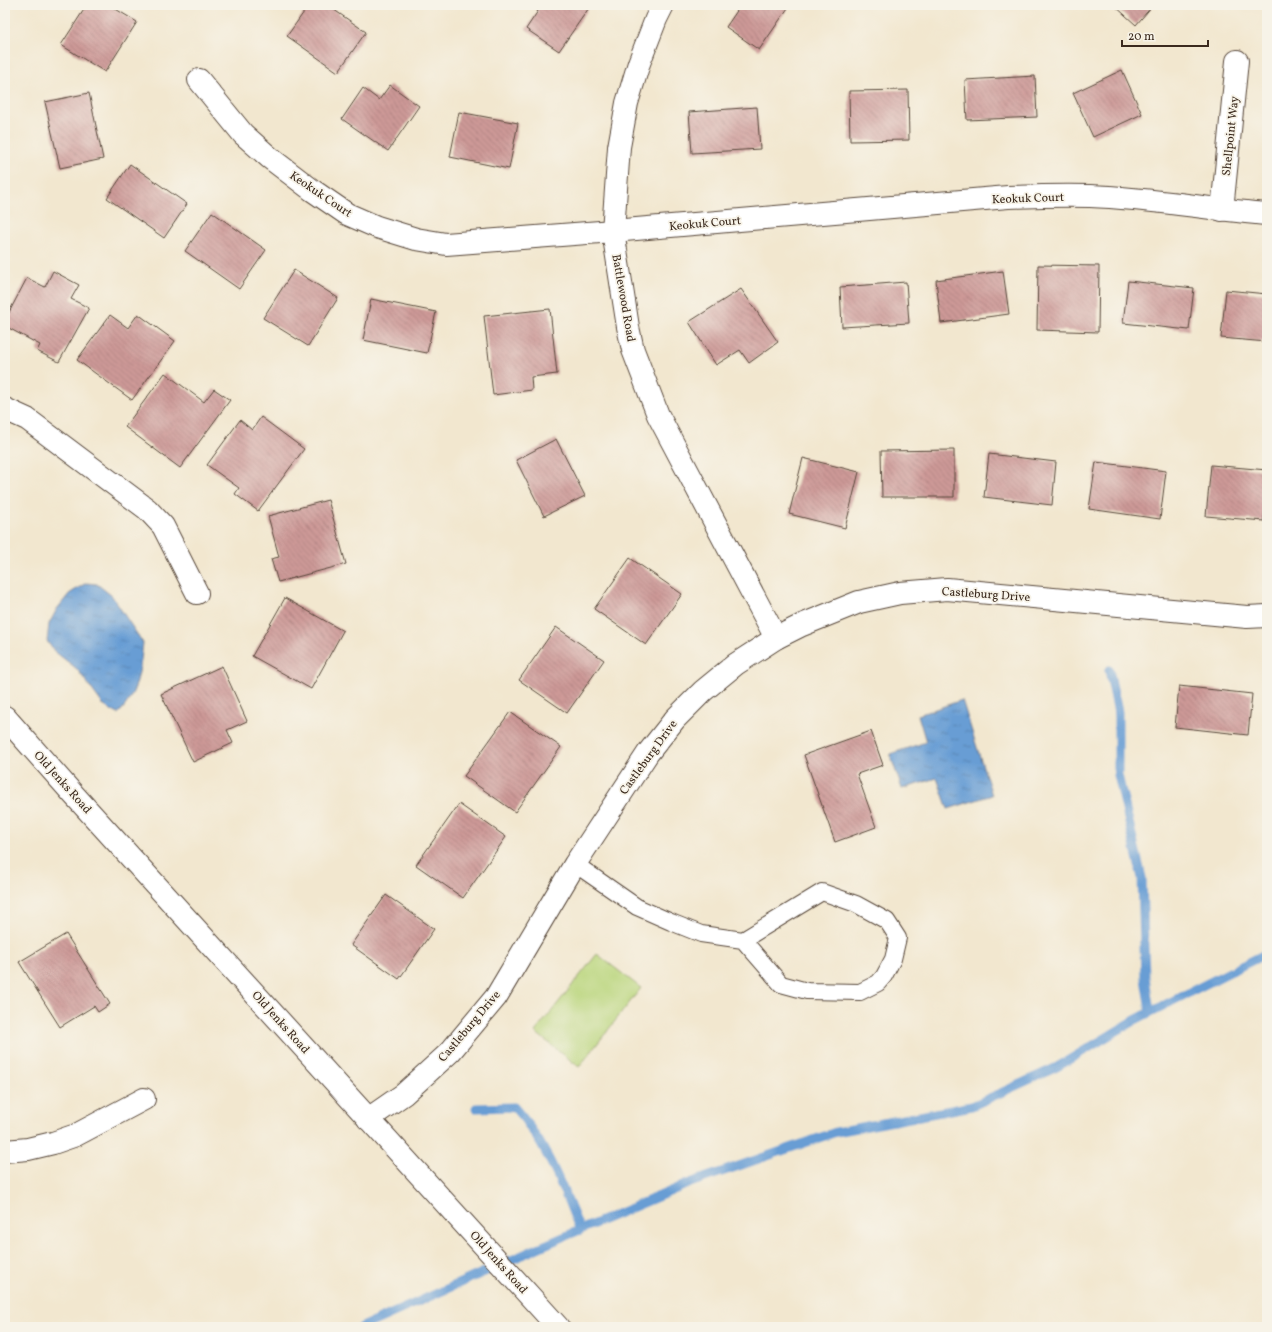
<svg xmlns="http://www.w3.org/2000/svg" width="1272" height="1332" font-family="Vollkorn,serif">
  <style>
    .park { fill: #b9d57b; stroke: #7a804c }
    .water { fill: url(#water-ripples); stroke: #526479 }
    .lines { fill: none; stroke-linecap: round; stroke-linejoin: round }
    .stream { stroke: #689dd4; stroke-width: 9 }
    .building { fill: url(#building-back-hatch) }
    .service-casing { stroke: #564639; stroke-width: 18 }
    .minor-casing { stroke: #564639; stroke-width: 24 }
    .tertiary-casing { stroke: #564639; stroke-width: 24 }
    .service { stroke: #fff; stroke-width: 16 }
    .minor { stroke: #fff; stroke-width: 22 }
    .tertiary { stroke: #fff; stroke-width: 22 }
    .labels { text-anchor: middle; stroke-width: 3.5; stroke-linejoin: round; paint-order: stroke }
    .street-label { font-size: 12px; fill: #3b2a1e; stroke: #f7f3e8 }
  </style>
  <defs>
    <pattern id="water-ripples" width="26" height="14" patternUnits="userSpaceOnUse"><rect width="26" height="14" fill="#689dd4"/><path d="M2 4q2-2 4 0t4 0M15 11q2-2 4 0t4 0" fill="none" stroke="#5780ab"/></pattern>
    <pattern id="building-back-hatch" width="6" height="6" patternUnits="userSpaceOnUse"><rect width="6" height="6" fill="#cd9997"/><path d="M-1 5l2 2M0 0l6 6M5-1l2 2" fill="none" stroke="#a87d7b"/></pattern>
  </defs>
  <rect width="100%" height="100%" fill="#f7f3e8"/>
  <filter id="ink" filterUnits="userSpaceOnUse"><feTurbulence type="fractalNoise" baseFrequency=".025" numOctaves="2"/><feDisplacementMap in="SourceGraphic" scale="8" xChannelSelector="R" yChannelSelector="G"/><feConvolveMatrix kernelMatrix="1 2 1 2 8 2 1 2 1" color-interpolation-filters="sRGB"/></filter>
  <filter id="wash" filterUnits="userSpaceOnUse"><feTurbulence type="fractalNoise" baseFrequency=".012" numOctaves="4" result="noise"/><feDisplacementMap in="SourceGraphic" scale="16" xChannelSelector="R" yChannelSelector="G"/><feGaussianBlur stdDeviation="0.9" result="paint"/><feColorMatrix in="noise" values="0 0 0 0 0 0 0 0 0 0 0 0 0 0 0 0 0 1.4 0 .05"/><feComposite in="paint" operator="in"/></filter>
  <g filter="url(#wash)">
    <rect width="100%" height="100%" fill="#f2e7cf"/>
    <!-- park -->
    <polygon class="park" points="597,954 641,988 579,1067 535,1032"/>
    <!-- water -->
    <g class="water">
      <path d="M86,583L97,584L112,596L143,643C140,670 138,694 118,714L104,706L77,669L54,651L47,641L49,624L57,609L69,594Z"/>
      <polygon points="962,700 992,795 948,809 937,778 902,789 890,754 926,742 918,715"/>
    </g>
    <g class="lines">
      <!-- stream -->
      <g class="stream">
        <polyline points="1109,670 1118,712 1118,775 1142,878 1145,978 1150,1011"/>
        <path d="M476,1108L514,1107C546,1142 562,1187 580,1230"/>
        <polyline points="362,1327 540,1247 690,1183 836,1132 972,1106 1057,1067 1135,1020 1267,953"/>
      </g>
    </g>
    <g id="blocks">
      <!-- building -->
      <g class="building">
        <polygon points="87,5 109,5 137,22 105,72 61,45"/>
        <polygon points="309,5 327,5 366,32 338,72 287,36"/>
        <polygon points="529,5 591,5 559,51 526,29 538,11"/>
        <polygon points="741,5 790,5 759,50 726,27"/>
        <polygon points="1114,5 1153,5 1136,25"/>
        <polygon points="1122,70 1142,114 1093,137 1073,93"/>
        <polygon points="1035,76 1037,117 967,120 965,80"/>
        <polygon points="390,85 419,106 388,151 342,119 363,88 379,100"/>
        <polygon points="908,90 909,140 850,141 849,91"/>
        <polygon points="89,93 103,159 60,168 45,102"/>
        <polygon points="757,107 760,149 692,153 689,112"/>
        <polygon points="459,112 518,123 509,169 450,157"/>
        <polygon points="130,164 187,204 164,238 107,198"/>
        <polygon points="212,212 266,250 239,289 185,251"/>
        <polygon points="1038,265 1099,266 1098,332 1037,330"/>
        <polygon points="294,270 338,298 308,346 263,318"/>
        <polygon points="53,271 79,285 71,299 89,308 59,362 37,351 40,345 5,326 5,320 27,278 45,287"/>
        <polygon points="1003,271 1009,314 941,323 936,280"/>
        <polygon points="1128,281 1194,288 1189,330 1123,323"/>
        <polygon points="906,282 909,323 842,327 840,287"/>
        <polygon points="741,289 778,342 749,363 740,350 716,365 689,322"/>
        <polygon points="1226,290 1267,294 1267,342 1221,338"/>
        <polygon points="371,299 436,312 427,353 363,340"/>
        <polygon points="550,309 557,374 531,377 532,390 493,395 484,316"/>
        <polygon points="138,314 175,341 132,400 77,360 110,315 128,328"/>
        <polygon points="165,373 204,402 214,389 230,400 180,468 125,427"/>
        <polygon points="261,417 304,449 258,511 235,494 239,488 207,465 240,420 252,430"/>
        <polygon points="556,439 585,496 544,516 516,460"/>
        <polygon points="954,450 954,497 882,497 881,451"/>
        <polygon points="989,454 1056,462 1052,505 984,497"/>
        <polygon points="803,458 859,472 845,528 789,514"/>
        <polygon points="1096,462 1166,471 1160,519 1089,509"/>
        <polygon points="1211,465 1267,470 1264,521 1206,516"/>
        <polygon points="328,500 346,564 278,582 271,559 279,557 268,516"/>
        <polygon points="630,558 682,594 646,645 594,609"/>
        <polygon points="285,598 343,631 311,689 252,656"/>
        <polygon points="556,627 604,660 567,713 519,680"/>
        <polygon points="222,666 247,721 227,730 233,743 193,762 161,694"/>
        <polygon points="1179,686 1252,694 1248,735 1175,727"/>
        <polygon points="510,712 561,747 515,812 464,776"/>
        <polygon points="871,731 883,765 857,774 876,827 835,842 804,755"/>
        <polygon points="459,804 506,837 463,898 416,865"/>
        <polygon points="386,895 434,929 399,979 351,945"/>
        <polygon points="66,934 110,1004 98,1012 94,1006 60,1027 19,962"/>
      </g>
    </g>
  </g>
  <g filter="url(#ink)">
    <use href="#blocks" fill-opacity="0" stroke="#564639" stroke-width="1"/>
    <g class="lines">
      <!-- service casing -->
      <g class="service-casing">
        <polyline id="service" points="575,864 637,907 671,922 701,934 743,940 822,892 856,904 887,921 898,938 893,959 884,976 878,983 860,992 807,991 781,984 743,940"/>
      </g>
      <!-- minor casing -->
      <g class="minor-casing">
        <g id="minor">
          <polyline points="663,5 656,19 639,63 627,103 619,147 613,231 628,327 633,350 658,415 776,638"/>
          <path d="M199,80L243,134L270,158L312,190L347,214L377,227L416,239L446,244L613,231L1008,197C1035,196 1063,195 1090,196C1149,198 1208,209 1267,214"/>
          <polyline points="1222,210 1237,61"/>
          <polyline points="5,409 27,419 147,509 163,526 197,593"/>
          <polyline points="368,1119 404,1094 450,1052 496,997 575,864 648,753 675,719 703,691 736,664 776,638 802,625 859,602 900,593 947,589 1247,617 1267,616"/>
          <polyline points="5,1151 28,1149 53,1143 76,1135 144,1099"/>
        </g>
      </g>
      <!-- tertiary casing -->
      <g class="tertiary-casing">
        <polyline id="tertiary" points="5,717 74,795 558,1327"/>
      </g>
      <!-- service -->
      <use href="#service" class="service"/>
      <!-- minor -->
      <use href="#minor" class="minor"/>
      <!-- tertiary -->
      <use href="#tertiary" class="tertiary"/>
    </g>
  </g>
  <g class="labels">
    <!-- street labels -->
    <g class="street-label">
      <text transform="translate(1230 136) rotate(-84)" y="4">Shellpoint Way</text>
      <text transform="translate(321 194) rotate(34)" y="4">Keokuk Court</text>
      <text transform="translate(1028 198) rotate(-2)" y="4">Keokuk Court</text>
      <text transform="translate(705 223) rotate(-5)" y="4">Keokuk Court</text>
      <text transform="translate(624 298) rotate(80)" y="4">Battlewood Road</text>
      <text transform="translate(986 594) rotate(4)" y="4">Castleburg Drive</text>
      <text transform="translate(648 757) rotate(-54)" y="4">Castleburg Drive</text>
      <text transform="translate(63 782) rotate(48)" y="4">Old Jenks Road</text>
      <text transform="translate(281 1022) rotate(48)" y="4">Old Jenks Road</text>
      <text transform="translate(469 1026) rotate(-50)" y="4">Castleburg Drive</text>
      <text transform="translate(499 1262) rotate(48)" y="4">Old Jenks Road</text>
    </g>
  </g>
  <!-- margin -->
  <rect width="1272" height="1332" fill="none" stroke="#f7f3e8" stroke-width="20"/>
  <!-- scale -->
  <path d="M1122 40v6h86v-6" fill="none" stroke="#3b2a1e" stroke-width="2"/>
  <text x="1128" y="40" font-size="12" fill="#3b2a1e" stroke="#f7f3e8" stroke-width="3" paint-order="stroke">20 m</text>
</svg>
